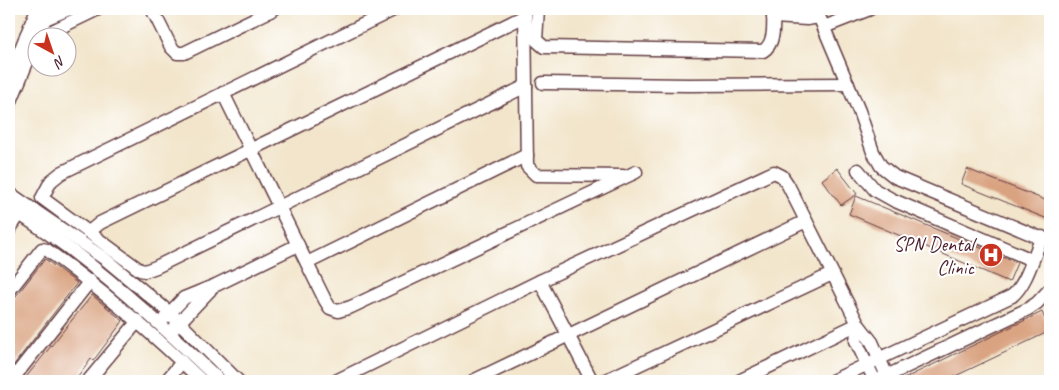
<svg xmlns="http://www.w3.org/2000/svg" width="1059" height="390" font-family="Caveat,sans-serif">
  <style>
    .building { fill: #d9a280 }
    .lines { fill: none; stroke-linecap: round; stroke-linejoin: round }
    .minor-casing { stroke: #633d43; stroke-width: 15 }
    .minor { stroke: #fff; stroke-width: 12 }
    .labels { text-anchor: middle; stroke-width: 4; stroke-linejoin: round; paint-order: stroke }
    .poi-label { font-size: 20px; fill: #4a1f2b; stroke: #fff; text-anchor: end }
  </style>
  <rect width="100%" height="100%" fill="#fff"/>
  <filter id="ink" filterUnits="userSpaceOnUse"><feTurbulence type="fractalNoise" baseFrequency=".02" numOctaves="2"/><feDisplacementMap in="SourceGraphic" scale="10" xChannelSelector="R" yChannelSelector="G"/><feConvolveMatrix kernelMatrix="1 2 1 2 8 2 1 2 1" color-interpolation-filters="sRGB"/></filter>
  <filter id="wash" filterUnits="userSpaceOnUse"><feTurbulence type="fractalNoise" baseFrequency=".0096" numOctaves="4" result="noise"/><feDisplacementMap in="SourceGraphic" scale="20" xChannelSelector="R" yChannelSelector="G"/><feGaussianBlur stdDeviation="1.12" result="paint"/><feColorMatrix in="noise" values="0 0 0 0 0 0 0 0 0 0 0 0 0 0 0 0 0 1.4 0 .05"/><feComposite in="paint" operator="in"/></filter>
  <g filter="url(#wash)">
    <rect width="100%" height="100%" fill="#f2e5cb"/>
    <g id="blocks">
      <!-- building -->
      <g class="building">
        <polygon points="837,168 857,194 841,205 822,180"/>
        <polygon points="967,169 1050,202 1050,220 961,184"/>
        <polygon points="856,196 1017,263 1009,282 849,214"/>
        <polygon points="45,259 77,283 9,371 9,305"/>
        <polygon points="92,295 123,321 93,361 91,359 75,381 23,381"/>
        <polygon points="1042,312 1050,331 945,381 899,381"/>
      </g>
    </g>
  </g>
  <g filter="url(#ink)">
    <use href="#blocks" fill-opacity="0" stroke="#633d43" stroke-width="1"/>
    <g class="lines">
      <!-- minor casing -->
      <g class="minor-casing">
        <g id="minor">
          <polyline points="152,9 171,47 177,53 184,53 274,9"/>
          <polyline points="395,9 61,173 51,181 42,198 140,270 145,271 156,267 526,86"/>
          <path d="M538,9L536,40L544,47L763,51C776,43 773,23 773,9"/>
          <polyline points="816,9 859,111 873,152 881,166 895,177 1050,242"/>
          <polyline points="525,10 527,166 536,175 623,176"/>
          <polyline points="773,17 807,19 819,17"/>
          <polyline points="41,18 45,19 69,9"/>
          <polyline points="824,27 870,9"/>
          <polyline points="38,38 98,9"/>
          <polyline points="9,78 37,9"/>
          <polyline points="543,83 688,85 848,84"/>
          <polyline points="223,93 325,300 330,308 338,311 351,307 636,172"/>
          <polyline points="9,106 49,9"/>
          <polyline points="858,170 875,190 893,200 1032,260"/>
          <polyline points="9,193 105,259 170,313 238,381"/>
          <path d="M9,207C31,222 53,236 75,253C126,292 173,336 220,381"/>
          <polyline points="9,230 23,209"/>
          <polyline points="89,232 100,223 525,16"/>
          <polyline points="307,263 527,155"/>
          <polyline points="540,281 592,381"/>
          <path d="M9,291L42,249L47,250C102,290 153,334 202,381"/>
          <polyline points="165,318 184,298 216,285 298,245"/>
          <polyline points="858,324 856,341 875,381"/>
          <polyline points="174,328 210,290"/>
          <polyline points="11,381 90,281"/>
          <polyline points="88,381 138,321"/>
          <polyline points="166,381 182,362"/>
          <polyline points="336,381 540,281 774,172 782,176 788,185 858,324 872,342 887,376"/>
          <polyline points="473,381 806,221"/>
          <polyline points="604,381 832,274"/>
          <polyline points="739,381 858,324"/>
          <path d="M832,381L1012,296C1028,282 1033,256 1042,237"/>
          <polyline points="876,381 1028,309 1037,303 1050,289"/>
        </g>
      </g>
      <!-- minor -->
      <use href="#minor" class="minor"/>
    </g>
  </g>
  <!-- icons -->
  <defs>
    <g id="hospital-disc" transform="scale(1.25)"><circle r="9.5" fill="#c8321e" stroke="#fff"/><path d="M-5-5h3v3.5h4V-5h3V5h-3V1.5h-4V5h-3Z" fill="#fff"/></g>
  </defs>
  <g fill-rule="evenodd">
    <use href="#hospital-disc" x="991" y="255"/>
  </g>
  <g class="labels">
    <!-- poi labels -->
    <g class="poi-label">
      <text x="974" y="251">SPN Dental<tspan x="974" dy="23">Clinic</tspan></text>
    </g>
  </g>
  <!-- margin -->
  <rect width="1059" height="390" fill="none" stroke="#fff" stroke-width="30"/>
  <!-- north arrow -->
  <g transform="translate(52 52) rotate(140)"><circle r="24" fill="#ffffff" stroke="#b7a5aa"/>
  <path d="M0-4L9 19L0 12L-9 19Z" fill="#c8321e"/>
  <text y="-8" font-size="14" font-weight="bold" text-anchor="middle" fill="#4a1f2b">N</text>
  </g>
</svg>
